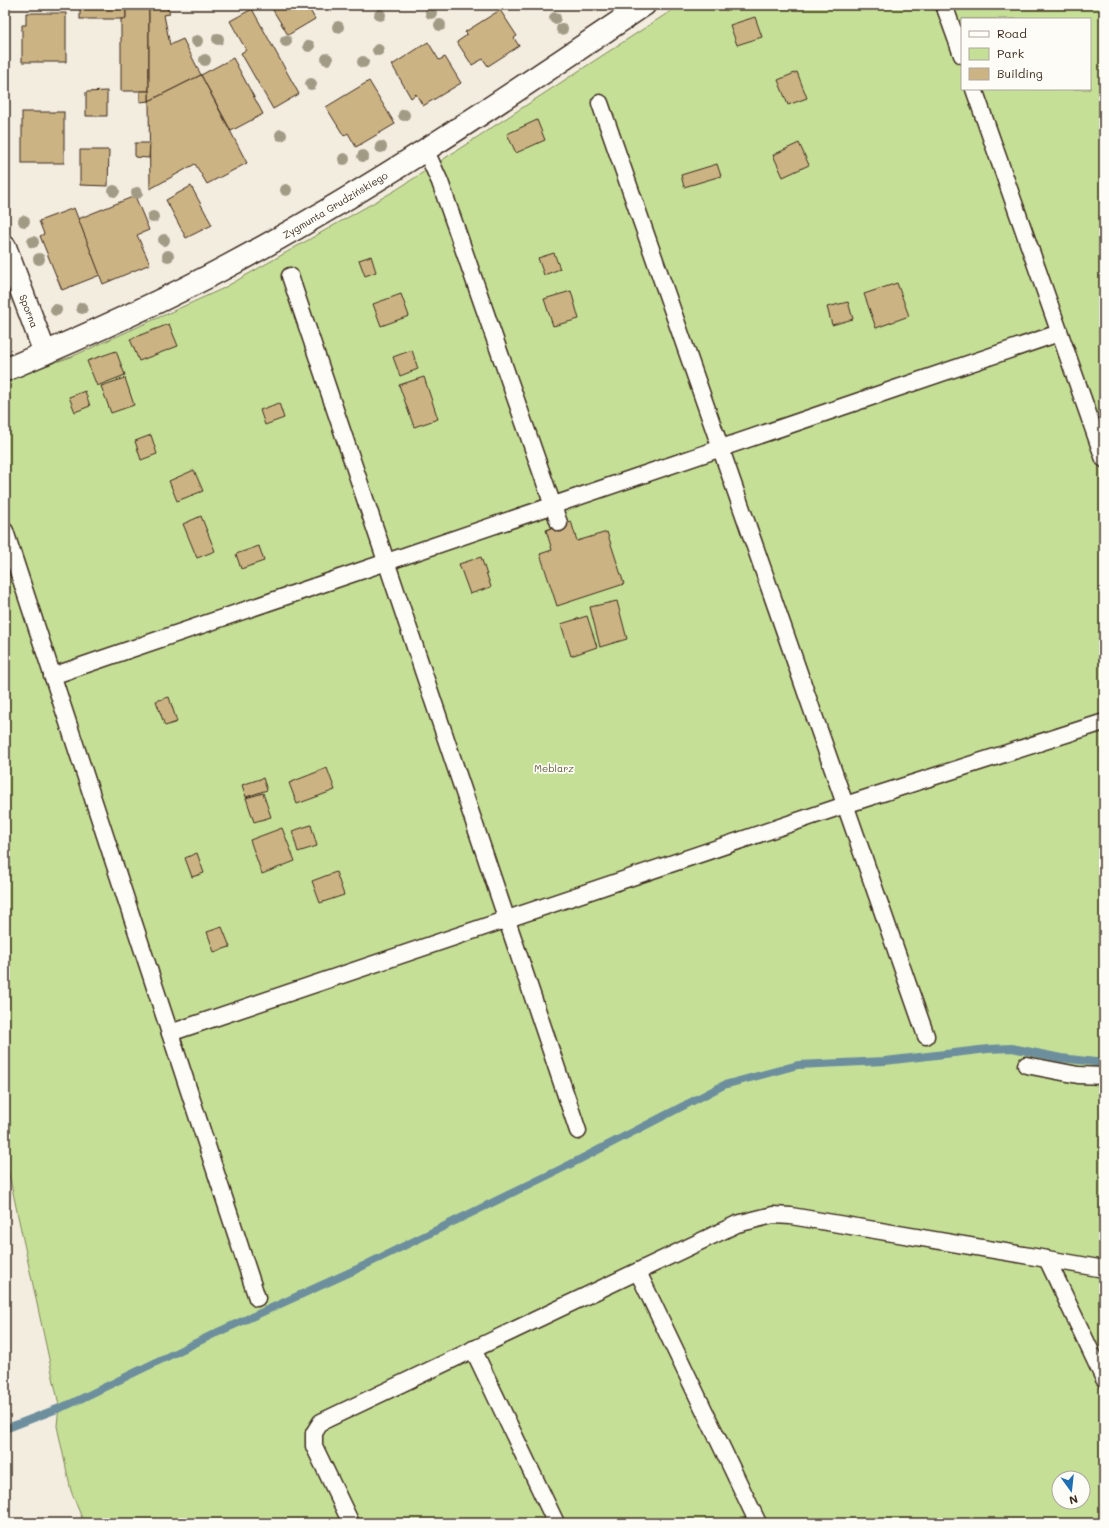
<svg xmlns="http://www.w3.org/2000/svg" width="1109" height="1528" font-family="Mali,sans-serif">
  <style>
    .green { fill: #c5e096; stroke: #80855a; fill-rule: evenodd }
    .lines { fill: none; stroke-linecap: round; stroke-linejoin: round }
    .stream { stroke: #6d8f9d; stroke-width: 8 }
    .building { fill: #ccb383; stroke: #3b2a1e }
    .lane-casing { stroke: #3b2a1e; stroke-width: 19 }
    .street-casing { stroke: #3b2a1e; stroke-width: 25 }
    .secondary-casing { stroke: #3b2a1e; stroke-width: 25 }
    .lane { stroke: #fdfcf7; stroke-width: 16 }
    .street { stroke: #fdfcf7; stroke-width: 22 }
    .secondary { stroke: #fdfcf7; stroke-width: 22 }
    .tree { fill: #a19b86 }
    .labels { text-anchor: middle; stroke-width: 3.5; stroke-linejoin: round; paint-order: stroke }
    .street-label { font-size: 10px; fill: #3b2a1e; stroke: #fdfcf7 }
    .park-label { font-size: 10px; fill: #5e583c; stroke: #fdfcf7 }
  </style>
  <rect width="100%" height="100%" fill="#f3ede0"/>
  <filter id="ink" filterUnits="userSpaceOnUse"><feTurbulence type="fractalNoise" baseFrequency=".025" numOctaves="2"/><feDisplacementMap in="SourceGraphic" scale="8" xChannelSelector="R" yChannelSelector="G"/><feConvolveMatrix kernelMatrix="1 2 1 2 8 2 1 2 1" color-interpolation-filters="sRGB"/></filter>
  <g filter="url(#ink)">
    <!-- green -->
    <path class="green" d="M680,5H1104V1523H84L71,1491L57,1426L59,1405L5,1156V379L71,357L222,289L396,190ZM962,19H1090V89H962ZM1059,1478H1083V1502H1059Z"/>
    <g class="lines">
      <!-- stream -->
      <polyline class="stream" points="5,1429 70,1404 216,1333 355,1270 565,1167 724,1085 798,1065 885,1061 988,1049 1012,1048 1061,1058 1104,1063"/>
    </g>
    <!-- building -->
    <g class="building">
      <rect x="80" y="5" width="46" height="14"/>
      <polygon points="126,5 149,5 149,91 121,91 121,19 126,19"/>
      <polygon points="149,5 166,5 170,14 164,15 170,45 183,39 201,75 149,101"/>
      <polygon points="270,5 307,5 315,19 288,35"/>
      <polygon points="252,9 299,94 273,109 241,53 246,50 230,21"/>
      <polygon points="500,10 517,36 514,38 519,46 488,66 483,59 472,65 457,42 467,35 465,32"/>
      <polygon points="26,13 66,13 66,62 22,62 22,25 26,25"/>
      <polygon points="755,17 762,37 737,45 730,25"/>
      <polygon points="428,42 439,60 445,57 461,83 423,106 416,94 411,98 392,65"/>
      <polygon points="233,58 263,114 231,131 201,75"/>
      <polygon points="797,72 807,98 788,105 778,80"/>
      <polygon points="201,75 247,163 207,184 195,164 150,189 149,101"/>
      <polygon points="369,81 395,124 356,147 348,133 344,136 326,107"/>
      <polygon points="107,91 107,116 86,116 86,92"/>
      <polygon points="140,91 149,91 149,101 140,102"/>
      <rect x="22" y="112" width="42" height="51"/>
      <polygon points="537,120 545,140 516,153 507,134"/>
      <polygon points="135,143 150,143 149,158 135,157"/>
      <polygon points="799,143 809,165 783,177 773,155"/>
      <polygon points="80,150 109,150 108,186 80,185"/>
      <polygon points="717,164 721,176 684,187 681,175"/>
      <polygon points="191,186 212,225 186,238 166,200"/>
      <polygon points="135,196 149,230 137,235 150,264 103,284 78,219"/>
      <polygon points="74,208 100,275 62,290 40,236 44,234 39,221"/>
      <polygon points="554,253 560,269 544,275 538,258"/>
      <polygon points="371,256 376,272 365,276 359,260"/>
      <polygon points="897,283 909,316 876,328 864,294"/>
      <polygon points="571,291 579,319 553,326 544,299"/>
      <polygon points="401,294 409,316 381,326 373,304"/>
      <polygon points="848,302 853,319 832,325 827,307"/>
      <polygon points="169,324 178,346 139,361 130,339"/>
      <polygon points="412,350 418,369 400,376 393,357"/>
      <polygon points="116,351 125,375 97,386 87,361"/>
      <polygon points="424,377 438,419 414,427 399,385"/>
      <polygon points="125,378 134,405 111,413 101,386"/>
      <polygon points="85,391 90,406 75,412 69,397"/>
      <polygon points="279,403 284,418 265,425 260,410"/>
      <polygon points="151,435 157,454 141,460 135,441"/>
      <polygon points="194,470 203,491 177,501 169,481"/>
      <polygon points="201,516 215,551 197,558 183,524"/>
      <polygon points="571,521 577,541 607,532 624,584 557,606 540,554 552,550 546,530"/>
      <polygon points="259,546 264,561 241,569 236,554"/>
      <polygon points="481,557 491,587 470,594 459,564"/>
      <polygon points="617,601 627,639 600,647 590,607"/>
      <polygon points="587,616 597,647 571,656 561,624"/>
      <polygon points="169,697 177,722 165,726 156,701"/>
      <polygon points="327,768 335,790 297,804 289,783"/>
      <polygon points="263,778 267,790 246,797 242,785"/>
      <polygon points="263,793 271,817 254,822 246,798"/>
      <polygon points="311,825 317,846 298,852 292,831"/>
      <polygon points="282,828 295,861 262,874 250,840"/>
      <polygon points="197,853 204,873 192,877 185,858"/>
      <polygon points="336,872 344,895 320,903 312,881"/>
      <polygon points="222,927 230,947 214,952 207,932"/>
    </g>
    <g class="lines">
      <!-- lane casing -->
      <g class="lane-casing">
        <g id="lane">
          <polyline points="944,5 962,55"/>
          <polyline points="974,89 1104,459"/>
          <polyline points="600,103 926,1036"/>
          <polyline points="426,151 440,182 559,523"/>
          <polyline points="290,276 578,1131"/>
          <polyline points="5,531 257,1298"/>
          <polyline points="52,676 1059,333"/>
          <polyline points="170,1033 845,805 1104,722"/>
          <polyline points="1026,1065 1078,1075 1104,1076"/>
          <polyline points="1104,1269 1047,1259 1104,1379"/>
          <polyline points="638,1272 758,1523"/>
          <polyline points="473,1349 556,1523"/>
          <polyline points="351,1523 314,1446 314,1433 321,1422 737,1224 773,1215 791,1216 1047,1259"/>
        </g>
      </g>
      <!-- street casing -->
      <g class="street-casing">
        <polyline id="street" points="5,247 45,353"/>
      </g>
      <!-- secondary casing -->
      <g class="secondary-casing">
        <path id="secondary" d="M5,370C81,338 158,304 230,265C374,188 509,96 644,5"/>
      </g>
      <!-- lane -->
      <use href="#lane" class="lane"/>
      <!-- street -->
      <use href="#street" class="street"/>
      <!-- secondary -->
      <use href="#secondary" class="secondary"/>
    </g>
    <!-- trees -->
    <g class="tree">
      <circle cx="431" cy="13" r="6"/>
      <circle cx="380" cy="15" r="6"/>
      <circle cx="555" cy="18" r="6"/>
      <circle cx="440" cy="25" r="6"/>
      <circle cx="338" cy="27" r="6"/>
      <circle cx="562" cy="29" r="6"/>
      <circle cx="218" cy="39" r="6"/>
      <circle cx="197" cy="41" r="6"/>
      <circle cx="286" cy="41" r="6"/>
      <circle cx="309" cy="46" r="6"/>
      <circle cx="378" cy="50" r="6"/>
      <circle cx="327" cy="59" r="6"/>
      <circle cx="205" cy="60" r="6"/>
      <circle cx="363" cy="62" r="6"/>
      <circle cx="311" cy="84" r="6"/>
      <circle cx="404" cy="115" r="6"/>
      <circle cx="281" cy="135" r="6"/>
      <circle cx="381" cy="147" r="6"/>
      <circle cx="363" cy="156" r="6"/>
      <circle cx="344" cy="159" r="6"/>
      <circle cx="286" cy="190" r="6"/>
      <circle cx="114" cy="191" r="6"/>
      <circle cx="137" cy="193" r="6"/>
      <circle cx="153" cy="217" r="6"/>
      <circle cx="24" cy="221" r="6"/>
      <circle cx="164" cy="240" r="6"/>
      <circle cx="33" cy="242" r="6"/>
      <circle cx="168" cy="256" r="6"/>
      <circle cx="39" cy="259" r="6"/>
      <circle cx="82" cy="308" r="6"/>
      <circle cx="56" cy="310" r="6"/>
    </g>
  </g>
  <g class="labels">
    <!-- street labels -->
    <g class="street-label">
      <text transform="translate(335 205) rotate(-31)" y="4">Zygmunta Grudzińskiego</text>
      <text transform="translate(29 311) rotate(69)" y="4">Sporna</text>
    </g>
    <!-- park labels -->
    <g class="park-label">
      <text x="554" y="772">Meblarz</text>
    </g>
  </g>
  <!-- margin -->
  <rect width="1109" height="1528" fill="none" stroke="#fdfcf7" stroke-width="20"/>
  <rect x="10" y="10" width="1089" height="1508" fill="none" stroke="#3b2a1e" stroke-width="1.5" filter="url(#ink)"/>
  <!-- legend -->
  <rect x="961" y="18" width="130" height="72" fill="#fdfcf7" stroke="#afa8a0"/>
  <rect x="969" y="31" width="20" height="6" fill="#fdfcf7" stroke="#afa8a0"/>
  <text x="997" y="38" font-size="12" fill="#3b2a1e">Road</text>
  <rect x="969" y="48" width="20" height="12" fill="#c5e096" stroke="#afa8a0"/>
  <text x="997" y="58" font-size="12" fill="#3b2a1e">Park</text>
  <rect x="969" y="68" width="20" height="12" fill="#ccb383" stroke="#afa8a0"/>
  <text x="997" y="78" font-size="12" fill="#3b2a1e">Building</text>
  <!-- north arrow -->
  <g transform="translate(1071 1490) rotate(165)"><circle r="19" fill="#fdfcf7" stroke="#afa8a0"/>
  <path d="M0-3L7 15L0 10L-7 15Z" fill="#1f6fb2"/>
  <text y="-6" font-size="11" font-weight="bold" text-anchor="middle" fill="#3b2a1e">N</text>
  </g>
</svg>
